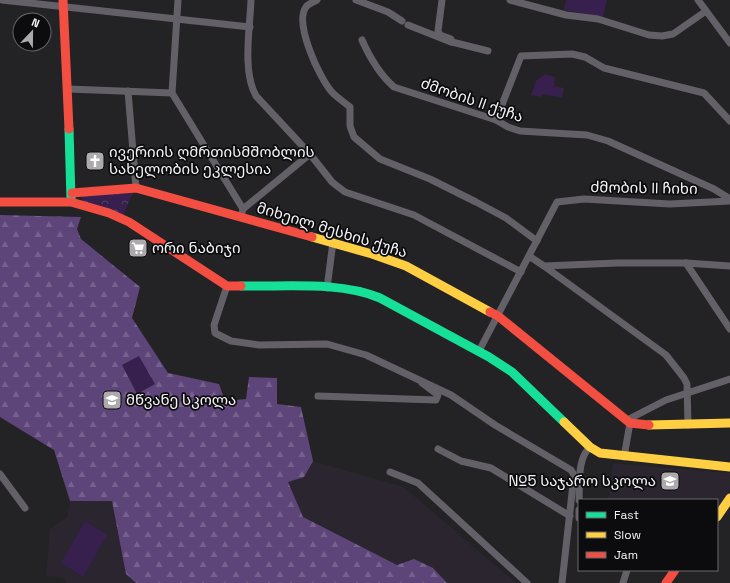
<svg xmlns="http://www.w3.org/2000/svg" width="730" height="583" font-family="'Space Grotesk','Noto Sans Georgian',sans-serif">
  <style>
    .built { fill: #2a252e }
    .forest { fill: url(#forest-firs) }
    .park { fill: url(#park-crowns) }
    .garden { fill: #371f4e }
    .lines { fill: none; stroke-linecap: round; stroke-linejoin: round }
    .street { stroke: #646068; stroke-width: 7 }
    .fast { stroke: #16e098; stroke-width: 9 }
    .slow { stroke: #ffcf43; stroke-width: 9 }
    .jam { stroke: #f24e42; stroke-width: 9 }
    .labels { text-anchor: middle; stroke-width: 3.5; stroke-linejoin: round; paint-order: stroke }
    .street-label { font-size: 15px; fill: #f5f4f7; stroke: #0c0b0d }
    .poi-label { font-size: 15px; fill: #f5f4f7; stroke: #0c0b0d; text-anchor: start }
  </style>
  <defs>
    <pattern id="forest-firs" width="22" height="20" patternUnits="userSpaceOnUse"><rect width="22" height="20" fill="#5e4579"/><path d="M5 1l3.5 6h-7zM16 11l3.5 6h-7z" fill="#76608d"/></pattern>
    <pattern id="park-crowns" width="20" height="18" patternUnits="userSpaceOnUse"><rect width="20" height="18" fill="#371f4e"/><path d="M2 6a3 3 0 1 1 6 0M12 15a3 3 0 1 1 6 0" fill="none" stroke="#554068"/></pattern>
  </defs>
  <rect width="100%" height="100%" fill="#232224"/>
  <!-- built -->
  <g class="built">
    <polygon points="0,216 81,217 77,229 81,239 140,287 132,318 168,373 219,384 224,402 246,399 249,377 277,378 277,404 301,407 313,461 404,487 516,583 66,583 65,578 46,576 50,529 67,517 70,501 54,450 0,417"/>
    <polygon points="613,463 730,473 730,489 717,510 717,500 608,500"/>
  </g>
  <!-- forest -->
  <polygon class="forest" points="0,215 81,217 77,229 81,239 140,287 132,318 168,373 219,384 225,401 246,399 249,377 277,378 277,404 301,407 313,461 304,477 288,482 303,517 397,565 414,559 433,568 447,583 136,583 126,574 112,501 70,501 54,450 0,417"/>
  <!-- park -->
  <polygon class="park" points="133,192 123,216 81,203 82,194"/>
  <!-- garden -->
  <g class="garden">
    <polygon points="566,0 607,0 603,17 564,10"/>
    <polygon points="545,74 555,77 554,86 564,88 562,98 542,94 542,97 531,95 536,81"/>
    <polygon points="139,356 155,384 137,394 122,365"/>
    <polygon points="85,521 107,535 83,577 61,563"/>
  </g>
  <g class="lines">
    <!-- street -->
    <g class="street">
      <polyline points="2,0 250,27"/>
      <polyline points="178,0 172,93 243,209"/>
      <path d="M251,0C250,28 242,71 256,96L310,154L332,182L345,192L414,215L521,272"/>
      <path d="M317,0C313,2 308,4 306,7C294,23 319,77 331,91C336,97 344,102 350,107V126L354,137L380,159L430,179L476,202L506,218L537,241"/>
      <polyline points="356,0 388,12 402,21"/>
      <polyline points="510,0 566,15 598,19 649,35 662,36 673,34 706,11"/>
      <polyline points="698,0 730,43"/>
      <polyline points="408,25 451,42 451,39 440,35 438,31 442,0"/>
      <path d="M362,40C370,58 379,74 394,87L496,120L508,127L520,131L587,135L608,141L714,189L730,199"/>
      <polyline points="452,42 488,51"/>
      <polyline points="68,89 172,93"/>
      <polyline points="128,91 136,188"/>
      <polyline points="496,120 521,56 572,54 585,57 604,68 704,93 730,121"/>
      <polyline points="242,213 243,209 310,154"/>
      <polyline points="529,256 544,266 617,263 686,263 730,266"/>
      <polyline points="686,263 730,329"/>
      <polyline points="544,266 666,355 684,378 687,384 688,425"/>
      <polyline points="227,286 214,325 215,333 231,341 259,345 327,344 366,355 451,395 495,425 571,470 574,475 562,583"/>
      <polyline points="327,288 333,242"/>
      <polyline points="479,351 557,202 584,199 670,204 730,201"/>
      <polyline points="318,396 436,400 438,395 422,383"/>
      <polyline points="627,420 666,400 730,379"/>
      <polyline points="438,449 461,461 491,468 570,516"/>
      <polyline points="624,457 630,423"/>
      <polyline points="390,472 418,483 527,583"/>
      <polyline points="0,474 25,508"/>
      <path d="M579,500C580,483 577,459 590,447"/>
      <polyline points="579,510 579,518"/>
      <polyline points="623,583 627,570"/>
    </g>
    <!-- fast -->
    <g class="fast">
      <polyline points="69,129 71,200"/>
      <path d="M241,286C285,287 340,281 380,298L489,357L512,372L564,422"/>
    </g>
    <!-- slow -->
    <g class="slow">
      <polyline points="312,237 372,254 406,266 490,312"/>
      <polyline points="564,422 590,447 600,453 730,467"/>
      <polyline points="649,425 730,423"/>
      <polyline points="717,517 730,498"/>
    </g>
    <!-- jam -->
    <g class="jam">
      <polyline points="63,0 69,129"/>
      <polyline points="72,193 136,188 312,237"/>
      <polyline points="0,202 71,202 109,213 129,222 227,286 241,286"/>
      <polyline points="490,312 498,316 630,423 649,425"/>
      <polyline points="666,583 675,570"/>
    </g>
  </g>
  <!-- icons -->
  <defs>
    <g id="church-square" transform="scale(1)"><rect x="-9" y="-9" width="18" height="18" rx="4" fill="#acaaad" stroke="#0c0b0d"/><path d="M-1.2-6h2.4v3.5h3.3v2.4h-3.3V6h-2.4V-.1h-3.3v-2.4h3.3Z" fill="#fff"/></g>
    <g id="supermarket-square" transform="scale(1)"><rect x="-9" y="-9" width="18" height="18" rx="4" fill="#acaaad" stroke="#0c0b0d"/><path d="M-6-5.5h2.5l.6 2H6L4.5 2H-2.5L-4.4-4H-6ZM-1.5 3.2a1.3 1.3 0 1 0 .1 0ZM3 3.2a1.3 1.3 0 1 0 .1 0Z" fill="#fff"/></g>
    <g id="school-square" transform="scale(1)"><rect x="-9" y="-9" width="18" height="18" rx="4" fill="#acaaad" stroke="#0c0b0d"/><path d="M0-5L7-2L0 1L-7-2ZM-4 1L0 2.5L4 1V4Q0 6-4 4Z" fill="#fff"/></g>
  </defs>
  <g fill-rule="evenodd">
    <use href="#church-square" x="95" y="161"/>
    <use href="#supermarket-square" x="138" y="248"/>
    <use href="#school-square" x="112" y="400"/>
    <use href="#school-square" x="670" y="481"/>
  </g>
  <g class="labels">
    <!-- street labels -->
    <g class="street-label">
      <text transform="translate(472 100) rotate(19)" y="5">ძმობის II ქუჩა</text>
      <text transform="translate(644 188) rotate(1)" y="5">ძმობის II ჩიხი</text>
      <text transform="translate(332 230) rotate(17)" y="5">მიხეილ მესხის ქუჩა</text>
    </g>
    <!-- poi labels -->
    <g class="poi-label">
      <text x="109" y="157">ივერიის ღმრთისმშობლის<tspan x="109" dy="17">სახელობის ეკლესია</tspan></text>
      <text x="152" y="253">ორი ნაბიჯი</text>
      <text x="126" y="405">მწვანე სკოლა</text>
      <text x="656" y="486" text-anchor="end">№5 საჯარო სკოლა</text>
    </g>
  </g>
  <!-- legend -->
  <rect x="578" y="499" width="140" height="72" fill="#0c0b0d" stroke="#69686b"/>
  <rect x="586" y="512" width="20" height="6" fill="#16e098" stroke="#69686b"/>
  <text x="614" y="519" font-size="12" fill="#f5f4f7">Fast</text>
  <rect x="586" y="532" width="20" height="6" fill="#ffcf43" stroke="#69686b"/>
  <text x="614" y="539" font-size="12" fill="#f5f4f7">Slow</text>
  <rect x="586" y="552" width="20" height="6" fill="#f24e42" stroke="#69686b"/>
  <text x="614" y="559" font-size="12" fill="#f5f4f7">Jam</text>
  <!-- north arrow -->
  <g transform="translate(32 32) rotate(22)"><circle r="19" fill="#0c0b0d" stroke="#69686b"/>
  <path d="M0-3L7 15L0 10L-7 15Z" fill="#acaaad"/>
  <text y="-6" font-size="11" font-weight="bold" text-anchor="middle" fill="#f5f4f7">N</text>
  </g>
</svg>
